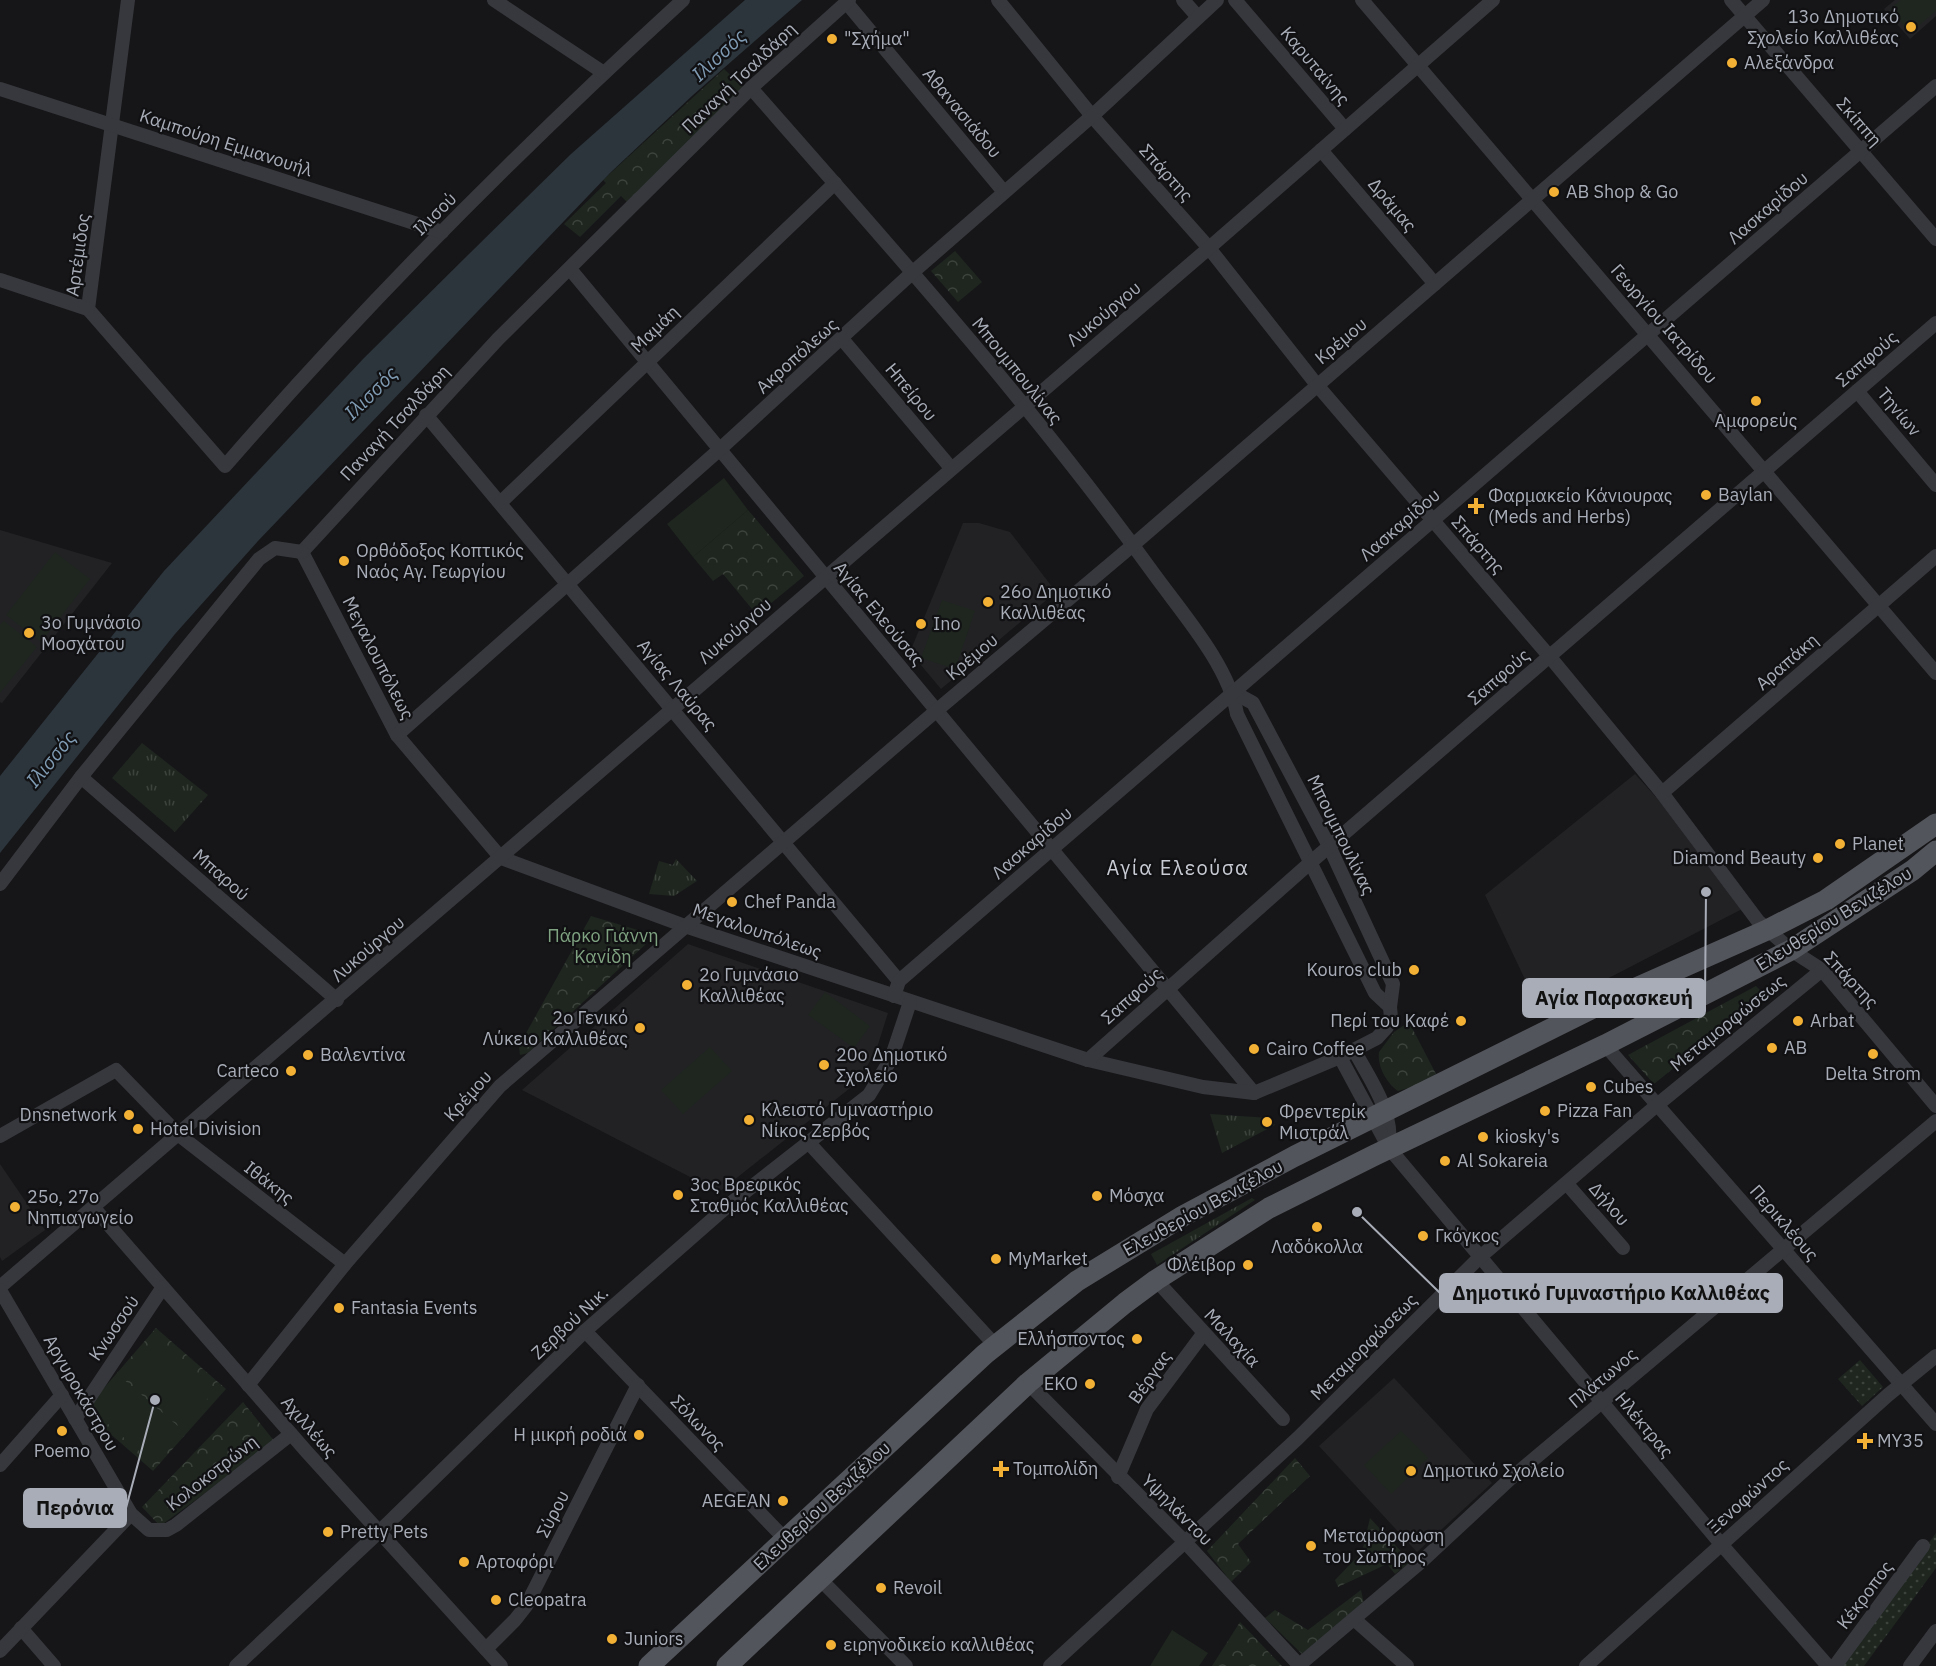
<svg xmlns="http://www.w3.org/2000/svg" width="1936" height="1666" font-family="'IBM Plex Sans',sans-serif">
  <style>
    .built { fill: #222225 }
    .grass { fill: url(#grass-tufts) }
    .park { fill: url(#park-crowns) }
    .garden { fill: url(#garden-dots) }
    .pitch { fill: #1e261f }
    .water { fill: #2c353c }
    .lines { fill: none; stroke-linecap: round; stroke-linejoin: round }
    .street { stroke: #37383d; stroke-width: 14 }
    .primary { stroke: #53555c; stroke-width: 21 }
    .poi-dot { fill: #f2b134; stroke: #111113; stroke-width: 2 }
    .labels { text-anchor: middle; stroke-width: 4.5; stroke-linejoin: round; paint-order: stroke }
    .poi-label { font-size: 18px; fill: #a8adb8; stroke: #111113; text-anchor: start }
    .street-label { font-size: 18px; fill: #a8adb8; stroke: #111113 }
    .park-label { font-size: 18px; fill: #7fa381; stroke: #111113 }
    .water-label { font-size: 20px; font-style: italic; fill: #7f9bb3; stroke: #111113 }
    .neighbourhood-label { font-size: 20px; letter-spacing: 1.5px; fill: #c9ccd4; stroke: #111113 }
    .leader { fill: none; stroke: #a8adb8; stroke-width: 2 }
    .callout-dot { fill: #a8adb8; stroke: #111113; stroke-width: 2 }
    .callout { fill: #a8adb8; stroke: #a8adb8; stroke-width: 2 }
    .callout-label { font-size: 20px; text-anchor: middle; font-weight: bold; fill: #111 }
  </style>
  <defs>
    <pattern id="grass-tufts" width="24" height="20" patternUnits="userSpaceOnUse" patternTransform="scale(1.5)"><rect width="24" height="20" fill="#1e261f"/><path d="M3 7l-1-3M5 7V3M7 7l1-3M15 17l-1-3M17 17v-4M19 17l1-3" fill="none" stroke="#3c433d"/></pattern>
    <pattern id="park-crowns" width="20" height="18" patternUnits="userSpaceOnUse" patternTransform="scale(1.5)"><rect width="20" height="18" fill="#1e261f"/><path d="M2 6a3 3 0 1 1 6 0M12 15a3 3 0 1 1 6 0" fill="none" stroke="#3c433d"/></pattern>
    <pattern id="garden-dots" width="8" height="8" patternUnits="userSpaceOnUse" patternTransform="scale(1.5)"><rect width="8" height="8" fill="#1e261f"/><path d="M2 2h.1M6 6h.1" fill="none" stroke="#3c433d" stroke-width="1.8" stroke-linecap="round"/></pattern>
  </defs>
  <rect width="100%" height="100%" fill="#161618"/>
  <!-- built -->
  <g class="built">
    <polygon points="1895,0 1936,0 1936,16 1910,39 1884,9"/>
    <polygon points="963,523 979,523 1010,532 1056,592 941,689 910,652"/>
    <polygon points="0,530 112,563 2,703 0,702"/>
    <polygon points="1635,774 1697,842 1748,906 1541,1013 1485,895"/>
    <polygon points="688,944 888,1013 875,1054 854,1085 719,1192 522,1090"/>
    <polygon points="0,1164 45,1230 2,1261 0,1257"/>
    <polygon points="1394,1378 1492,1483 1417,1552 1319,1446"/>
  </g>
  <!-- grass -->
  <g class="grass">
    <polygon points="142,743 208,795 175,832 112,778"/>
    <polygon points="676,859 697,881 674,896 649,894 659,861 673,865"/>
    <polygon points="1210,1114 1269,1118 1265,1122 1266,1125 1273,1123 1275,1125 1222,1153"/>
    <polygon points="1252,1198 1255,1200 1157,1265 1151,1254"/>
  </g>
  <!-- park -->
  <g class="park">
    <polygon points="724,69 743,87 628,203 621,196 580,237 564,224 606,183 603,180"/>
    <polygon points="955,251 982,282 958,302 931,271"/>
    <polygon points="748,510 804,576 757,615 723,574 713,581 693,557"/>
    <polygon points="591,916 641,931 648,938 646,944 528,1053 520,1055 519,1046"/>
    <polygon points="1756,986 1764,994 1654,1084 1628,1055"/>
    <path d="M1409,1022L1436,1074L1415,1086L1398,1091C1386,1083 1377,1065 1379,1052L1394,1032Z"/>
    <polygon points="156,1328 226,1389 153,1471 84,1411"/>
    <polygon points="243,1402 275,1442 160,1526 142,1507"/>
    <polygon points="1295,1458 1310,1476 1238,1544 1251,1562 1231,1582 1207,1551"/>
    <polygon points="1370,1518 1411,1562 1395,1574 1387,1564 1338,1587 1335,1580 1362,1552"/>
    <polygon points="1361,1590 1364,1604 1302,1654 1265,1618 1275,1610 1308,1630"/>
    <polygon points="1240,1622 1282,1666 1212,1666"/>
  </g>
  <!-- garden -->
  <g class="garden">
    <polygon points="1860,1360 1883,1387 1862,1406 1838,1379"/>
    <polygon points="1936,1533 1936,1568 1864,1666 1839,1666"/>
  </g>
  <!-- pitch -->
  <g class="pitch">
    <polygon points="1901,0 1936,0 1936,11 1910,33 1890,9"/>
    <polygon points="724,478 748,510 693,557 667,524"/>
    <polygon points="55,552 90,579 41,642 6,615"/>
    <polygon points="942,600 975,611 955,669 921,658"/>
    <polygon points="4,621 37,647 0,693 0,625"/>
    <polygon points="825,992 870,1026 854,1048 808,1015"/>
    <polygon points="710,1047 732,1071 683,1114 661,1090"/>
    <polygon points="161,1341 216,1389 186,1423 131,1375"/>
    <polygon points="122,1378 180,1428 151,1461 93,1411"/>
    <polygon points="1401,1431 1428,1458 1391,1494 1364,1465"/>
    <polygon points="1172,1630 1208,1653 1199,1666 1150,1666"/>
  </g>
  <!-- water -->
  <polygon class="water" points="745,0 802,0 693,95 610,173 258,541 175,634 0,853 0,776 164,571 364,358 469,254 571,154"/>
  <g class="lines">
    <!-- street -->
    <g class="street">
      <path d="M128,0L88,309L225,466C368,301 522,147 683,0"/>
      <polyline points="494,0 604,73"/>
      <polyline points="998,0 1092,116 1209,248 1317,385 1550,657 1662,793 1758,921 1791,950 1822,970 1936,1106"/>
      <polyline points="1183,0 1198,17"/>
      <polyline points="1235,0 1345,129"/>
      <polyline points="1362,0 1936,673"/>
      <polyline points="1731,0 1936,239"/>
      <polyline points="846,2 1004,192"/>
      <path d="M751,88C890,246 1031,404 1154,574C1183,614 1229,666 1237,714L1375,993L1390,1007"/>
      <polyline points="0,89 442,232"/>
      <polyline points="1321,150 1435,284"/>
      <polyline points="570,269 1254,1093"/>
      <polyline points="0,280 88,309"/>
      <polyline points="843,340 951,468"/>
      <polyline points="1857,391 1936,485"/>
      <polyline points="426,415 899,981"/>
      <polyline points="501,502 835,183"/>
      <polyline points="302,552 397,735 501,858 685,926 1088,1060 1203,1087 1254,1093 1340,1057 1377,1038 1387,1027 1391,1018 1390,1007 1393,984 1329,846 1253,703 1233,692"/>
      <polyline points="302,552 498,339 751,88 849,0"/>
      <polyline points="397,735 719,450 913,272 1092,116 1217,0"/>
      <polyline points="81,777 337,1000"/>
      <polyline points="1662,793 1936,556"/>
      <polyline points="0,884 81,777 259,559 275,548 302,552"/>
      <polyline points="894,996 899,981 1936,86"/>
      <polyline points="1605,1045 1936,1424"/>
      <path d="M1354,1050C1371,1081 1394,1112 1389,1148"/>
      <polyline points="1340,1057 1389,1148 1721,1544 1828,1666"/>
      <polyline points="1088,1060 1311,862 1936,323"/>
      <polyline points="0,1136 116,1070 179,1135 345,1264"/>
      <polyline points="808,1142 995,1345"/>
      <polyline points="1567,1184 1623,1248"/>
      <polyline points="94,1208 306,1451 501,1666"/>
      <polyline points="1156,1280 1283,1419"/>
      <polyline points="0,1287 1209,248 1493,0"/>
      <polyline points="0,1290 131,1514 149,1530 167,1530 176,1525 291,1434"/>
      <polyline points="585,1331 785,1539"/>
      <polyline points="1028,1383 1184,1541 1299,1665"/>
      <polyline points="248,1385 345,1264 500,1086 936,711 1133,545 1763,0"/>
      <polyline points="75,1419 163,1287"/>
      <polyline points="0,1465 62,1395"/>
      <polyline points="1118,1477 1147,1409 1203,1334"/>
      <polyline points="820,1579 906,1666"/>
      <polyline points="1355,1620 1407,1666"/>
      <polyline points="21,1628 54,1666"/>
      <polyline points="486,1649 515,1620 526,1606 638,1385"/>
      <polyline points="0,1651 131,1514"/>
      <polyline points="236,1666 379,1532 585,1331 731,1203 869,1095 891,1059 910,1002"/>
      <polyline points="1050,1666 1298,1438 1480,1257 1657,1105 1822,970"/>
      <polyline points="1298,1666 1421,1562 1509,1480 1936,1121"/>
      <polyline points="1586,1666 1888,1395 1936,1356"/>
      <polyline points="1835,1666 1923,1546"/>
      <polyline points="1910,1666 1936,1631"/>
    </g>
    <!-- primary -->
    <g class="primary">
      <polyline points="649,1666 985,1354 1077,1281 1183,1216 1295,1156 1611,999 1767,930 1826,900 1936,824"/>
      <polyline points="727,1666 1028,1383 1125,1303 1156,1280 1269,1208 1375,1155 1605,1045 1791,950 1913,870 1936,851"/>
    </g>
  </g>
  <!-- markers -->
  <g class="poi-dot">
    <circle cx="1911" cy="27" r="6"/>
    <circle cx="832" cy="39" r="6"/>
    <circle cx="1732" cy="63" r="6"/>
    <circle cx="1554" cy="192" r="6"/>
    <circle cx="1756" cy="401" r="6"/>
    <circle cx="1706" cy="495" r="6"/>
    <path d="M1473 497h6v6h6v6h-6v6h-6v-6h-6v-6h6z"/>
    <circle cx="344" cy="561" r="6"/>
    <circle cx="988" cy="602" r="6"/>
    <circle cx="921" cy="624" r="6"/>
    <circle cx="29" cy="633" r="6"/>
    <circle cx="1840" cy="844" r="6"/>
    <circle cx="1818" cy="858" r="6"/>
    <circle cx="732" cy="902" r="6"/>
    <circle cx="1414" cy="970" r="6"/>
    <circle cx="687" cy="985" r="6"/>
    <circle cx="1461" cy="1021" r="6"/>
    <circle cx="1798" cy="1021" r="6"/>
    <circle cx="640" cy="1028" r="6"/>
    <circle cx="1772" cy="1048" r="6"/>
    <circle cx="1254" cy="1049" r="6"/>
    <circle cx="1873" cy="1054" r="6"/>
    <circle cx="308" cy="1055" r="6"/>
    <circle cx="824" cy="1065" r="6"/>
    <circle cx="291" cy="1071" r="6"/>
    <circle cx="1591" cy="1087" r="6"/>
    <circle cx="1545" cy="1111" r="6"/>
    <circle cx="129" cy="1115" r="6"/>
    <circle cx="749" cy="1120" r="6"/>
    <circle cx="1267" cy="1122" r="6"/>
    <circle cx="138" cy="1129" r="6"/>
    <circle cx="1483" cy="1137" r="6"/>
    <circle cx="1445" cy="1161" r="6"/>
    <circle cx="678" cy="1195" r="6"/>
    <circle cx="1097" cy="1196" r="6"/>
    <circle cx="15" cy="1207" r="6"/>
    <circle cx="1317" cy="1227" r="6"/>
    <circle cx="1423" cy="1236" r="6"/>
    <circle cx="996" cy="1259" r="6"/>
    <circle cx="1248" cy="1265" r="6"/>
    <circle cx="339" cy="1308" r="6"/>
    <circle cx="1137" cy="1339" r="6"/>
    <circle cx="1090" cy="1384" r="6"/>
    <circle cx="62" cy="1431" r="6"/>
    <circle cx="639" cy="1435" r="6"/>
    <path d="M1862 1432h6v6h6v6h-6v6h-6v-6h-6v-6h6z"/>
    <path d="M998 1460h6v6h6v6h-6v6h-6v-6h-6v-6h6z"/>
    <circle cx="1411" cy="1471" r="6"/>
    <circle cx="783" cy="1501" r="6"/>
    <circle cx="328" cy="1532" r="6"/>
    <circle cx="1311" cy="1546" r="6"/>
    <circle cx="464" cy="1562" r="6"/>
    <circle cx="881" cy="1588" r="6"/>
    <circle cx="496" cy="1600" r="6"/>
    <circle cx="612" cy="1639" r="6"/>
    <circle cx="831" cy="1645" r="6"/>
  </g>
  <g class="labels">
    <!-- poi labels -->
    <g class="poi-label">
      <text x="1899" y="23" text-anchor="end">13ο Δημοτικό<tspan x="1899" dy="21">Σχολείο Καλλιθέας</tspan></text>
      <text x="844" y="45">"Σχήμα"</text>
      <text x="1744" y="69">Αλεξάνδρα</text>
      <text x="1566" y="198">AB Shop &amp; Go</text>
      <text x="1756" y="427" text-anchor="middle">Αμφορεύς</text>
      <text x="1718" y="501">Baylan</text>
      <text x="1488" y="502">Φαρμακείο Κάνιουρας<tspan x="1488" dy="21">(Meds and Herbs)</tspan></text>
      <text x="356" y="557">Ορθόδοξος Κοπτικός<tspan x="356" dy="21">Ναός Αγ. Γεωργίου</tspan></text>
      <text x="1000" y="598">26ο Δημοτικό<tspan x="1000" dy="21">Καλλιθέας</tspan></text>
      <text x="41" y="629">3o Γυμνάσιο<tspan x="41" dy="21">Μοσχάτου</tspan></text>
      <text x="933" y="630">Ino</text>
      <text x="1852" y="850">Planet</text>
      <text x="1806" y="864" text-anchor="end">Diamond Beauty</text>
      <text x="744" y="908">Chef Panda</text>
      <text x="1402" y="976" text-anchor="end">Kouros club</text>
      <text x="699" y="981">2ο Γυμνάσιο<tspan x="699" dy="21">Καλλιθέας</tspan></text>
      <text x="628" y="1024" text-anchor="end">2ο Γενικό<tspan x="628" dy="21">Λύκειο Καλλιθέας</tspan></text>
      <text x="1449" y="1027" text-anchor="end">Περί του Καφέ</text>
      <text x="1810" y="1027">Arbat</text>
      <text x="1784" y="1054">AB</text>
      <text x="1266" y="1055">Cairo Coffee</text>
      <text x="320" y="1061">Βαλεντίνα</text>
      <text x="836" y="1061">20ο Δημοτικό<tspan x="836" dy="21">Σχολείο</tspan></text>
      <text x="279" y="1077" text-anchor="end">Carteco</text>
      <text x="1873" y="1080" text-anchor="middle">Delta Strom</text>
      <text x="1603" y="1093">Cubes</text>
      <text x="761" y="1116">Κλειστό Γυμναστήριο<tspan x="761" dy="21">Νίκος Ζερβός</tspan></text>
      <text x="1557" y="1117">Pizza Fan</text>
      <text x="1279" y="1118">Φρεντερίκ<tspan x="1279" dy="21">Μιστράλ</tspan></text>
      <text x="117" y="1121" text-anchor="end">Dnsnetwork</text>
      <text x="150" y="1135">Hotel Division</text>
      <text x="1495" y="1143">kiosky's</text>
      <text x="1457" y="1167">Al Sokareia</text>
      <text x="690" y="1191">3ος Βρεφικός<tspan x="690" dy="21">Σταθμός Καλλιθέας</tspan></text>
      <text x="1109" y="1202">Μόσχα</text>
      <text x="27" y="1203">25ο, 27ο<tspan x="27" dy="21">Νηπιαγωγείο</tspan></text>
      <text x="1435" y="1242">Γκόγκος</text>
      <text x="1317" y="1253" text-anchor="middle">Λαδόκολλα</text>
      <text x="1008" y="1265">MyMarket</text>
      <text x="1236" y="1271" text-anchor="end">Φλέιβορ</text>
      <text x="351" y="1314">Fantasia Events</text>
      <text x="1125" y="1345" text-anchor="end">Ελλήσποντος</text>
      <text x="1078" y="1390" text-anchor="end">EKO</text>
      <text x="627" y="1441" text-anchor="end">Η μικρή ροδιά</text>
      <text x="1877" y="1447">MY35</text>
      <text x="62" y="1457" text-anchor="middle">Poemo</text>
      <text x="1013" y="1475">Τομπολίδη</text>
      <text x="1423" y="1477">Δημοτικό Σχολείο</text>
      <text x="771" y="1507" text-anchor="end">AEGEAN</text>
      <text x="340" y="1538">Pretty Pets</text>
      <text x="1323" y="1542">Μεταμόρφωση<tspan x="1323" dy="21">του Σωτήρος</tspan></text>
      <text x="476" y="1568">Αρτοφόρι</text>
      <text x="893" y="1594">Revoil</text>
      <text x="508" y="1606">Cleopatra</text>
      <text x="624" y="1645">Juniors</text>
      <text x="843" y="1651">ειρηνοδικείο καλλιθέας</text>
    </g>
    <!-- street labels -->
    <g class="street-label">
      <text transform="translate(1315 66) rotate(50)" y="6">Καρυταίνης</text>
      <text transform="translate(739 78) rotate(-44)" y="6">Παναγή Τσαλδάρη</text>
      <text transform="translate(962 113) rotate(50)" y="6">Αθανασιάδου</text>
      <text transform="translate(1859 122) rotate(49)" y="6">Σκίππη</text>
      <text transform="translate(226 143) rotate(18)" y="6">Καμπούρη Εμμανουήλ</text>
      <text transform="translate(1166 173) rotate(48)" y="6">Σπάρτης</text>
      <text transform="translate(1392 205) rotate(50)" y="6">Δράμας</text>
      <text transform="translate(1768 208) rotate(-41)" y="6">Λασκαρίδου</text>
      <text transform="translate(435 214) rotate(-45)" y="6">Ιλισού</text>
      <text transform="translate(78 255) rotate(-82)" y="6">Αρτέμιδος</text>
      <text transform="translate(1104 314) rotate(-40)" y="6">Λυκούργου</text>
      <text transform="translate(1664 324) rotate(49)" y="6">Γεωργίου Ιατρίδου</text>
      <text transform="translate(655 329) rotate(-44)" y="6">Μαμάη</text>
      <text transform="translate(1341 341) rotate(-40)" y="6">Κρέμου</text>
      <text transform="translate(797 356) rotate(-42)" y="6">Ακροπόλεως</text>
      <text transform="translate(1867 359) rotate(-41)" y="6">Σαπφούς</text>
      <text transform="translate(1017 371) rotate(51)" y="6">Μπουμπουλίνας</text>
      <text transform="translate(911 392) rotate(50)" y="6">Ηπείρου</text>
      <text transform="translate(1899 412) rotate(50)" y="6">Τηνίων</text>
      <text transform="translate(395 423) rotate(-47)" y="6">Παναγή Τσαλδάρη</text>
      <text transform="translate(1400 525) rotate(-41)" y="6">Λασκαρίδου</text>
      <text transform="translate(1478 545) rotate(49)" y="6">Σπάρτης</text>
      <text transform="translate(879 614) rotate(50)" y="6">Αγίας Ελεούσας</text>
      <text transform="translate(735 631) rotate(-41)" y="6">Λυκούργου</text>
      <text transform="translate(972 657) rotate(-40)" y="6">Κρέμου</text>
      <text transform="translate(378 658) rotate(63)" y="6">Μεγαλουπόλεως</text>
      <text transform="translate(1787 662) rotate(-41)" y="6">Αραπάκη</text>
      <text transform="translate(1499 677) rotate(-41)" y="6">Σαπφούς</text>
      <text transform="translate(677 685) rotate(50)" y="6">Αγίας Λαύρας</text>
      <text transform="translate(1341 835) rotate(64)" y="6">Μπουμπουλίνας</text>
      <text transform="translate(1032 843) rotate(-41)" y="6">Λασκαρίδου</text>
      <text transform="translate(221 875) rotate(41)" y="6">Μπαρού</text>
      <text transform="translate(1834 919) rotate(-32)" y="6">Ελευθερίου Βενιζέλου</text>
      <text transform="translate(757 931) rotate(19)" y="6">Μεγαλουπόλεως</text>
      <text transform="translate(368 949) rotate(-41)" y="6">Λυκούργου</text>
      <text transform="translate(1851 980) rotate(47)" y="6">Σπάρτης</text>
      <text transform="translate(1132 996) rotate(-42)" y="6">Σαπφούς</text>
      <text transform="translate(1728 1023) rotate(-39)" y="6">Μεταμορφώσεως</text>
      <text transform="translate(468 1096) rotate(-48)" y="6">Κρέμου</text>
      <text transform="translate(269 1183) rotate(38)" y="6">Ιθάκης</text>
      <text transform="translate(1609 1204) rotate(49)" y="6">Δήλου</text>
      <text transform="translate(1203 1208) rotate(-29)" y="6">Ελευθερίου Βενιζέλου</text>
      <text transform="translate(1784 1223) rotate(49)" y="6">Περικλέους</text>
      <text transform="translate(570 1323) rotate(-43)" y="6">Ζερβού Νικ.</text>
      <text transform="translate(114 1328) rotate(-56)" y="6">Κνωσσού</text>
      <text transform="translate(1232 1338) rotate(47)" y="6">Μαλαχία</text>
      <text transform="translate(1364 1347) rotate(-45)" y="6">Μεταμορφώσεως</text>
      <text transform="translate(1150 1377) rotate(-55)" y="6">Βέργας</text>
      <text transform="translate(1603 1378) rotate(-40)" y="6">Πλάτωνος</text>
      <text transform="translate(81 1393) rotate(60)" y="6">Αργυροκάστρου</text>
      <text transform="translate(698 1423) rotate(46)" y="6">Σόλωνος</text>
      <text transform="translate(1644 1425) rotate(50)" y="6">Ηλέκτρας</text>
      <text transform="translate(309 1427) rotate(49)" y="6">Αχιλλέως</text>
      <text transform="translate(212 1473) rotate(-38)" y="6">Κολοκοτρώνη</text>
      <text transform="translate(1748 1496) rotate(-42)" y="6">Ξενοφώντος</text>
      <text transform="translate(822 1506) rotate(-43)" y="6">Ελευθερίου Βενιζέλου</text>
      <text transform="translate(1177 1510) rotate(45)" y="6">Υψηλάντου</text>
      <text transform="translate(553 1514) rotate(-63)" y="6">Σύρου</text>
      <text transform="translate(1865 1595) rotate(-53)" y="6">Κέκροπος</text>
    </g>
    <!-- park labels -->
    <g class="park-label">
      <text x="603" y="942">Πάρκο Γιάννη<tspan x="603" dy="21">Κανίδη</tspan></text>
    </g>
    <!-- water labels -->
    <g class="water-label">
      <text transform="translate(719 55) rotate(-43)" y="7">Ιλισσός</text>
      <text transform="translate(371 393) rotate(-45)" y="7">Ιλισσός</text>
      <text transform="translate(51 759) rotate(-51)" y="7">Ιλισσός</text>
    </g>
    <!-- neighbourhood labels -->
    <g class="neighbourhood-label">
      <text x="1178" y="875">Αγία Ελεούσα</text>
    </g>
  </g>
  <!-- callouts -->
  <path class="leader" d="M1706 892L1705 998M1357 1212L1440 1293M155 1400L126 1508"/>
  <g class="callout-dot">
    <circle cx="1706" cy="892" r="6"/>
    <circle cx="1357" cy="1212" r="6"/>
    <circle cx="155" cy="1400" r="6"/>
  </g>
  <g class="callout">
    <rect x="1523" y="979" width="182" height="38" rx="6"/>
    <rect x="1440" y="1274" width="342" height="38" rx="6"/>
    <rect x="24" y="1489" width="102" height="38" rx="6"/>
  </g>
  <g class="callout-label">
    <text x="1614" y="1005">Αγία Παρασκευή</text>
    <text x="1611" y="1300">Δημοτικό Γυμναστήριο Καλλιθέας</text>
    <text x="75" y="1515">Περόνια</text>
  </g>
</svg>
